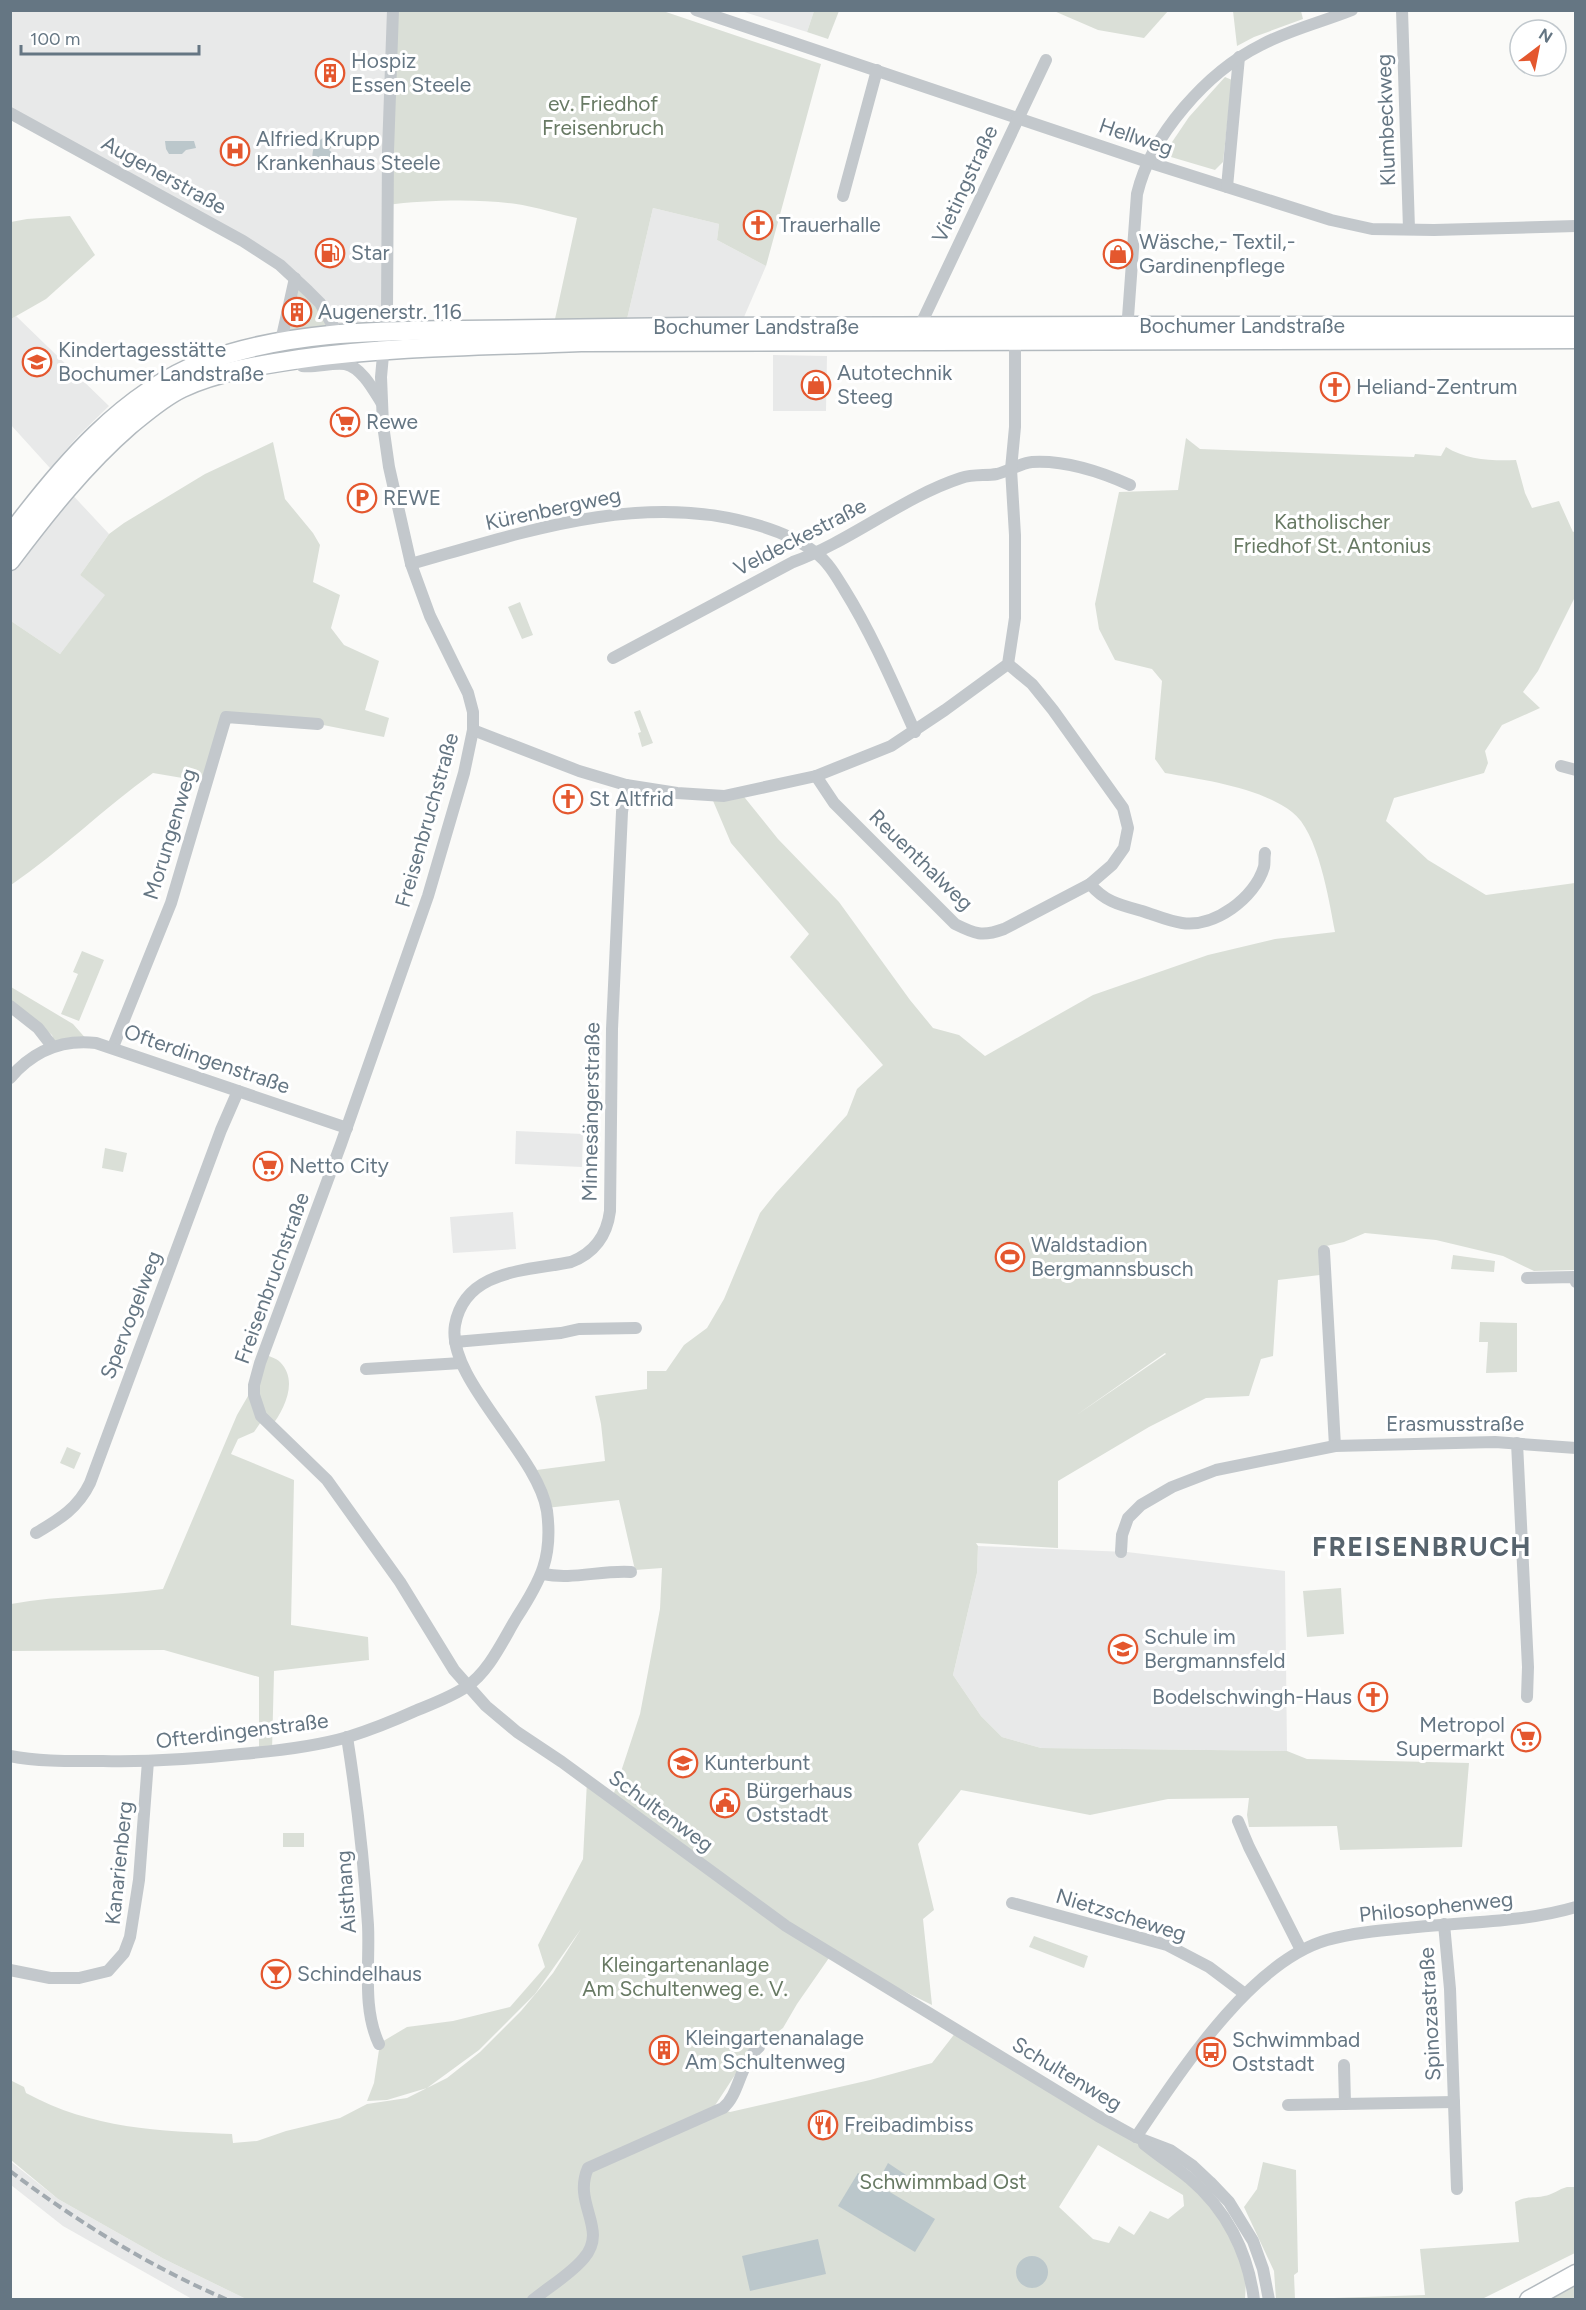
<svg xmlns="http://www.w3.org/2000/svg" width="1586" height="2310" font-family="Figtree,sans-serif">
  <style>
    .built { fill: #e8e9e9 }
    .green { fill: #dadfd7; fill-rule: evenodd }
    .water { fill: #bbc7cb }
    .lines { fill: none; stroke-linecap: round; stroke-linejoin: round }
    .secondary-casing { stroke: #b3babf; stroke-width: 21 }
    .street { stroke: #c3c8cc; stroke-width: 12 }
    .secondary { stroke: #fff; stroke-width: 18 }
    .rail { stroke: #a2aab0; stroke-width: 4; stroke-dasharray: 9 4.5; stroke-linecap: butt }
    .labels { text-anchor: middle; stroke-width: 6; stroke-linejoin: round; paint-order: stroke }
    .poi-label { font-size: 21px; fill: #657683; stroke: #fff; text-anchor: start }
    .park-label { font-size: 21px; fill: #687a64; stroke: #fff }
    .street-label { font-size: 21px; fill: #657683; stroke: #fff }
    .district-label { font-size: 27px; font-weight: bold; letter-spacing: 1.5px; fill: #57646e; stroke: #fff }
  </style>
  <rect width="100%" height="100%" fill="#fafaf8"/>
  <!-- built -->
  <g class="built">
    <polygon points="11,11 393,11 385,331 338,333 295,277 11,112"/>
    <polygon points="741,11 814,11 807,32"/>
    <polygon points="653,208 719,224 717,240 766,266 744,317 627,319"/>
    <polygon points="16,316 109,406 79,435 50,468 11,425 11,319"/>
    <polygon points="773,355 827,356 826,411 773,411"/>
    <polygon points="67,489 109,534 80,575 106,595 60,654 11,621 10,562"/>
    <polygon points="516,1131 583,1134 582,1167 515,1164"/>
    <polygon points="513,1212 516,1249 453,1253 450,1217"/>
    <polygon points="978,1546 1127,1552 1285,1571 1287,1751 1041,1748 1002,1737 981,1716 953,1675 977,1573"/>
    <polygon points="10,2161 58,2199 164,2259 246,2299 192,2299 63,2226 11,2185"/>
  </g>
  <!-- green -->
  <g class="green">
    <path d="M394,11H663L821,64L766,266L717,240L719,224L653,208L627,319H555L577,218C561,215 544,209 527,206C488,198 427,200 387,205Z"/>
    <polygon points="814,11 839,11 828,39 807,32"/>
    <polygon points="1054,11 1168,11 1144,38 1098,30"/>
    <polygon points="1233,11 1301,11 1303,19 1254,37 1237,46"/>
    <polygon points="1225,77 1232,80 1223,162 1215,170 1171,157 1168,148 1189,117"/>
    <polygon points="70,216 95,255 46,299 11,319 11,222 27,219"/>
    <polygon points="295,279 336,333 282,340"/>
    <path d="M1186,438L1200,449L1414,457L1415,454L1441,456L1446,447C1466,460 1493,461 1516,460L1525,493L1532,508L1559,501L1573,532L1575,531V597L1538,671L1523,692L1540,708L1502,725L1485,751L1488,763L1484,773L1394,798L1386,821L1428,860L1486,895L1575,883V1270L1534,1271L1503,1256L1436,1240L1365,1233L1344,1242L1322,1247L1320,1275L1278,1280L1273,1356L1261,1359L1249,1396L1206,1398L1149,1427L1058,1481V1548L976,1543L978,1546L977,1573L953,1675L981,1716L1002,1737L1041,1748L1287,1751L1307,1759L1469,1763L1462,1847L1340,1850L1337,1826L1249,1827L1247,1815L1249,1798L1168,1799L1090,1815L961,1790L918,1844L934,1910L923,1919L932,2005L831,1955L797,2004L783,2028L750,2052L714,2107L730,2112L870,2080L932,2063L956,2032L1136,2137L1201,2190L1247,2264L1245,2299H246L164,2259L58,2199L11,2160L10,2080L24,2087L26,2093C92,2129 159,2131 232,2134L233,2143L257,2141L286,2131L340,2118L367,2104L407,2098L447,2078L480,2052L521,2011L553,1973L581,1929L535,1994L479,2050L427,2088L387,2100L367,2101L374,2083L380,2043L407,2027L453,2021L510,2007L545,1967L538,1945L583,1859L587,1781L612,1799L640,1714L660,1609L662,1568L635,1570L619,1500L546,1508L529,1471L605,1461L601,1424L595,1396L647,1389V1371H666L684,1345L707,1328L724,1299L760,1213L776,1193L847,1115L857,1089L883,1065L790,957L809,934L731,843L711,796L741,793L778,839L839,902L910,1000L933,1028L959,1035L985,1056L1093,995L1208,955L1275,939L1335,932C1329,900 1318,831 1292,812C1259,787 1204,780 1165,773L1155,759L1162,681L1152,669L1115,660L1099,629L1095,604L1119,492L1178,490ZM1166,1354L1075,1416L1165,1353ZM1098,2145L1183,2195L1184,2206L1168,2219L1150,2211L1134,2235L1119,2226L1109,2243L1093,2239L1059,2207Z"/>
    <path d="M273,442L285,499L313,533L320,545L313,582L340,595L331,628L344,645L379,661L365,710L389,718L384,737L318,724L226,717L206,782L153,773C104,808 61,851 11,885V621L60,654L105,595L80,575L109,534L124,523L205,474Z"/>
    <polygon points="520,602 533,635 522,639 508,607"/>
    <polygon points="640,710 653,743 642,747 638,733 641,732 634,712"/>
    <polygon points="82,951 104,960 79,1021 61,1014 78,974 73,972"/>
    <polygon points="11,987 73,1024 88,1041 55,1045 52,1035 11,1001"/>
    <polygon points="105,1148 127,1153 123,1172 102,1168"/>
    <polygon points="1453,1255 1495,1261 1494,1272 1451,1269"/>
    <polygon points="1480,1322 1517,1323 1517,1372 1486,1373 1488,1342 1479,1342"/>
    <path d="M263,1354C268,1356 276,1358 280,1362C299,1381 284,1410 271,1427L263,1419L254,1432L238,1439L231,1454L294,1480L291,1625L368,1637L369,1660L274,1671L272,1751L259,1752V1677L164,1650L11,1651V1604C61,1595 112,1596 163,1589L237,1415L248,1396L254,1393Z"/>
    <polygon points="67,1447 81,1453 74,1469 60,1463"/>
    <polygon points="1341,1588 1344,1634 1307,1637 1303,1591"/>
    <rect x="283" y="1833" width="21" height="14"/>
    <polygon points="1034,1936 1088,1956 1084,1968 1029,1947"/>
    <polygon points="1263,2162 1296,2170 1298,2272 1294,2275 1295,2299 1276,2299 1274,2271 1244,2207 1257,2189"/>
    <path d="M1567,2187H1575V2253L1482,2299H1303L1425,2295L1420,2249L1519,2242L1515,2202C1529,2195 1531,2199 1544,2196C1552,2195 1559,2189 1567,2187Z"/>
    <polygon points="1575,2285 1575,2299 1549,2299"/>
  </g>
  <!-- water -->
  <g class="water">
    <path d="M330,135L336,142L329,150L338,158L328,170H320L312,166C313,148 311,142 330,135Z"/>
    <polygon points="165,141 194,141 196,148 186,150 182,154 169,154 166,149"/>
    <polygon points="888,2163 906,2175 899,2187 881,2176"/>
    <polygon points="858,2173 935,2219 915,2252 838,2206"/>
    <polygon points="818,2239 826,2274 750,2291 742,2256"/>
    <circle cx="1032" cy="2272" r="16"/>
  </g>
  <g class="lines">
    <!-- secondary casing -->
    <g class="secondary-casing">
      <g id="secondary">
        <path d="M10,535C61,467 123,393 204,362C288,331 376,331 464,330C538,329 612,328 686,327C983,326 1279,326 1576,326"/>
        <path d="M10,561C47,512 84,465 130,425C146,412 163,397 182,388C219,371 260,365 300,359C393,346 488,346 581,342L1576,339"/>
        <polyline points="1529,2300 1576,2274"/>
      </g>
    </g>
    <!-- street -->
    <g class="street">
      <polyline points="393,10 388,151 387,312 381,377 383,425 389,467 411,564 430,616 468,693 473,712 473,730 464,773 428,896 341,1144 260,1363 254,1385 254,1395 261,1416 327,1480 400,1582 454,1670 486,1706 517,1732 562,1762 786,1926 1098,2116 1136,2137 1170,2150 1193,2166 1210,2182 1229,2202 1253,2241 1263,2269 1269,2300"/>
      <polyline points="696,10 1148,162 1331,220 1372,229 1434,230 1576,226"/>
      <polyline points="1402,10 1409,229"/>
      <polyline points="10,113 243,241 280,265 308,291 320,303 337,333"/>
      <polyline points="1227,187 1239,57"/>
      <polyline points="843,196 877,70"/>
      <polyline points="920,326 1046,60"/>
      <path d="M1127,331L1137,194C1151,135 1207,72 1261,45C1289,30 1322,22 1352,10"/>
      <polyline points="281,341 295,278"/>
      <path d="M302,366C316,368 331,362 345,364C361,367 373,389 381,402"/>
      <path d="M411,564C521,533 636,492 750,523C773,529 797,538 816,553C828,562 836,576 844,589C872,634 893,683 915,732"/>
      <path d="M613,658L793,562C851,541 903,497 961,478C974,474 985,476 997,474C1009,471 1021,463 1032,462C1065,460 1101,472 1130,485"/>
      <polyline points="473,730 579,771 626,785 677,793 724,796 816,776 891,746 945,710 1008,664 1015,618 1015,535 1011,469 1015,427 1015,341"/>
      <polyline points="1561,766 1576,770"/>
      <path d="M816,776L834,803L955,924C975,934 982,937 1004,929L1090,884L1112,865L1124,848L1128,828L1123,808L1053,710L1032,684L1008,664"/>
      <path d="M1090,884C1105,902 1120,905 1142,911C1155,915 1168,921 1182,923C1214,928 1255,898 1264,867C1265,863 1264,858 1265,853"/>
      <polyline points="10,1006 38,1028 52,1046"/>
      <polyline points="113,1047 171,903 226,717 318,724"/>
      <path d="M10,1078C33,1051 61,1039 96,1043L347,1128"/>
      <polyline points="1324,1251 1335,1446"/>
      <polyline points="1527,1278 1574,1277 1576,1282"/>
      <polyline points="455,1342 561,1333 579,1329 636,1328"/>
      <polyline points="366,1369 461,1363"/>
      <polyline points="1517,1443 1528,1667 1527,1697"/>
      <path d="M36,1533C60,1519 78,1508 90,1483L221,1130L238,1091"/>
      <polyline points="1121,1552 1122,1535 1128,1518 1141,1505 1172,1487 1216,1470 1335,1446 1495,1442 1576,1448"/>
      <path d="M543,1574C572,1580 601,1570 631,1572"/>
      <path d="M347,1737C357,1800 364,1862 368,1925C370,1964 362,2008 379,2044"/>
      <path d="M10,1756C40,1762 73,1761 103,1761C149,1762 195,1759 241,1754C277,1751 313,1747 348,1737C370,1730 393,1721 415,1711C432,1704 451,1697 466,1687C489,1672 503,1640 517,1617C541,1580 553,1557 547,1511C538,1454 446,1379 455,1325C465,1269 527,1271 571,1262C594,1253 607,1235 610,1211L612,1029L622,812L626,785"/>
      <polyline points="1238,1821 1249,1847 1301,1950"/>
      <polyline points="1012,1903 1167,1945 1209,1967 1245,1994"/>
      <polyline points="1444,1924 1450,1989 1457,2189"/>
      <polyline points="10,1970 50,1978 79,1978 108,1971 124,1953 130,1937 139,1880 148,1761"/>
      <polyline points="1344,2065 1345,2104"/>
      <polyline points="1288,2105 1454,2102"/>
      <path d="M1136,2137C1179,2074 1250,1962 1327,1940C1356,1932 1387,1930 1417,1927C1469,1922 1525,1922 1576,1907"/>
      <path d="M1144,2144C1159,2156 1174,2166 1189,2178C1226,2209 1248,2252 1254,2300"/>
      <path d="M533,2300C550,2286 571,2274 584,2258C609,2229 572,2204 588,2168L723,2108C740,2094 739,2064 759,2047"/>
    </g>
    <!-- secondary -->
    <use href="#secondary" class="secondary"/>
    <!-- rail -->
    <path class="rail" d="M10,2171C76,2221 152,2268 228,2300"/>
  </g>
  <!-- icons -->
  <defs>
    <g id="building-ring" transform="scale(1.5)"><circle r="9.5" fill="#fff" stroke="#e4572e" stroke-width="1.5"/><path d="M-4-6H4V6H1V3H-1V6H-4ZM-2.5-4.3h1.7v1.8h-1.7ZM.8-4.3h1.7v1.8H.8ZM-2.5-1h1.7V.8h-1.7ZM.8-1h1.7V.8H.8Z" fill="#e4572e"/></g>
    <g id="hospital-ring" transform="scale(1.5)"><circle r="9.5" fill="#fff" stroke="#e4572e" stroke-width="1.5"/><path d="M-5-5h3v3.5h4V-5h3V5h-3V1.5h-4V5h-3Z" fill="#e4572e"/></g>
    <g id="church-ring" transform="scale(1.5)"><circle r="9.5" fill="#fff" stroke="#e4572e" stroke-width="1.5"/><path d="M-1.2-6h2.4v3.5h3.3v2.4h-3.3V6h-2.4V-.1h-3.3v-2.4h3.3Z" fill="#e4572e"/></g>
    <g id="fuel-ring" transform="scale(1.5)"><circle r="9.5" fill="#fff" stroke="#e4572e" stroke-width="1.5"/><path d="M-5.5-6h7V0h2V4h1.3V-2.5L3-4.5l.8-.8L6-3V5H2.5V1h-1V6h-7ZM-4.2-4.7v3.2H.2V-4.7Z" fill="#e4572e"/></g>
    <g id="shop-ring" transform="scale(1.5)"><circle r="9.5" fill="#fff" stroke="#e4572e" stroke-width="1.5"/><path d="M-5-2.5h2.3a2.7 3.5 0 0 1 5.4 0H5L5.5 6h-11ZM-1.5-2.5h3a1.5 2.3 0 0 0-3 0Z" fill="#e4572e"/></g>
    <g id="school-ring" transform="scale(1.5)"><circle r="9.5" fill="#fff" stroke="#e4572e" stroke-width="1.5"/><path d="M0-5L7-2L0 1L-7-2ZM-4 1L0 2.5L4 1V4Q0 6-4 4Z" fill="#e4572e"/></g>
    <g id="supermarket-ring" transform="scale(1.5)"><circle r="9.5" fill="#fff" stroke="#e4572e" stroke-width="1.5"/><path d="M-6-5.5h2.5l.6 2H6L4.5 2H-2.5L-4.4-4H-6ZM-1.5 3.2a1.3 1.3 0 1 0 .1 0ZM3 3.2a1.3 1.3 0 1 0 .1 0Z" fill="#e4572e"/></g>
    <g id="parking-ring" transform="scale(1.5)"><circle r="9.5" fill="#fff" stroke="#e4572e" stroke-width="1.5"/><path d="M-3.5-5.5H1a3.5 3.5 0 0 1 0 7H-1V5.5H-3.5ZM-1-3.4V-.6H.8a1.4 1.4 0 0 0 0-2.8Z" fill="#e4572e"/></g>
    <g id="stadium-ring" transform="scale(1.5)"><circle r="9.5" fill="#fff" stroke="#e4572e" stroke-width="1.5"/><path d="M0-5a6.5 5 0 1 0 0 10a6.5 5 0 1 0 0-10ZM-3.5-1.8h7v3.6h-7Z" fill="#e4572e"/></g>
    <g id="civic-ring" transform="scale(1.5)"><circle r="9.5" fill="#fff" stroke="#e4572e" stroke-width="1.5"/><path d="M-.6-6.5H3V-4.5H.6V-3L4-1V1h2V6H-6V1h2V-1L-.6-3ZM-1.2 2.5V6h2.4V2.5Z" fill="#e4572e"/></g>
    <g id="bar-ring" transform="scale(1.5)"><circle r="9.5" fill="#fff" stroke="#e4572e" stroke-width="1.5"/><path d="M-6-5H6L.8 .8V4.5H3.5V6h-7V4.5H-.8V.8Z" fill="#e4572e"/></g>
    <g id="bus-ring" transform="scale(1.5)"><circle r="9.5" fill="#fff" stroke="#e4572e" stroke-width="1.5"/><path d="M-5-6H5V4H4V6H2V4H-2V6H-4V4H-5ZM-3.5-4V0h7V-4ZM-3.5 1.2v1.5H-2V1.2ZM2 1.2v1.5H3.5V1.2Z" fill="#e4572e"/></g>
    <g id="restaurant-ring" transform="scale(1.5)"><circle r="9.5" fill="#fff" stroke="#e4572e" stroke-width="1.5"/><path d="M-5-6h1v4h1v-4h1v4h1v-4h1v5L-1.5 .5V6h-2V.5L-5-1ZM5-6V6H3V1.5H1.5Q1.5-4 5-6Z" fill="#e4572e"/></g>
  </defs>
  <g fill-rule="evenodd">
    <use href="#building-ring" x="330" y="73"/>
    <use href="#hospital-ring" x="235" y="151"/>
    <use href="#church-ring" x="758" y="225"/>
    <use href="#fuel-ring" x="330" y="253"/>
    <use href="#shop-ring" x="1118" y="254"/>
    <use href="#building-ring" x="297" y="312"/>
    <use href="#school-ring" x="37" y="362"/>
    <use href="#shop-ring" x="816" y="385"/>
    <use href="#church-ring" x="1335" y="387"/>
    <use href="#supermarket-ring" x="345" y="422"/>
    <use href="#parking-ring" x="362" y="498"/>
    <use href="#church-ring" x="568" y="799"/>
    <use href="#supermarket-ring" x="268" y="1166"/>
    <use href="#stadium-ring" x="1010" y="1257"/>
    <use href="#school-ring" x="1123" y="1649"/>
    <use href="#church-ring" x="1373" y="1697"/>
    <use href="#supermarket-ring" x="1526" y="1737"/>
    <use href="#school-ring" x="683" y="1763"/>
    <use href="#civic-ring" x="725" y="1803"/>
    <use href="#bar-ring" x="276" y="1974"/>
    <use href="#building-ring" x="664" y="2050"/>
    <use href="#bus-ring" x="1211" y="2052"/>
    <use href="#restaurant-ring" x="823" y="2125"/>
  </g>
  <g class="labels">
    <!-- poi labels -->
    <g class="poi-label">
      <text x="351" y="68">Hospiz<tspan x="351" dy="24">Essen Steele</tspan></text>
      <text x="256" y="146">Alfried Krupp<tspan x="256" dy="24">Krankenhaus Steele</tspan></text>
      <text x="779" y="232">Trauerhalle</text>
      <text x="1139" y="249">Wäsche,- Textil,-<tspan x="1139" dy="24">Gardinenpflege</tspan></text>
      <text x="351" y="260">Star</text>
      <text x="318" y="319">Augenerstr. 116</text>
      <text x="58" y="357">Kindertagesstätte<tspan x="58" dy="24">Bochumer Landstraße</tspan></text>
      <text x="837" y="380">Autotechnik<tspan x="837" dy="24">Steeg</tspan></text>
      <text x="1356" y="394">Heliand-Zentrum</text>
      <text x="366" y="429">Rewe</text>
      <text x="383" y="505">REWE</text>
      <text x="589" y="806">St Altfrid</text>
      <text x="289" y="1173">Netto City</text>
      <text x="1031" y="1252">Waldstadion<tspan x="1031" dy="24">Bergmannsbusch</tspan></text>
      <text x="1144" y="1644">Schule im<tspan x="1144" dy="24">Bergmannsfeld</tspan></text>
      <text x="1352" y="1704" text-anchor="end">Bodelschwingh-Haus</text>
      <text x="1505" y="1732" text-anchor="end">Metropol<tspan x="1505" dy="24">Supermarkt</tspan></text>
      <text x="704" y="1770">Kunterbunt</text>
      <text x="746" y="1798">Bürgerhaus<tspan x="746" dy="24">Oststadt</tspan></text>
      <text x="297" y="1981">Schindelhaus</text>
      <text x="685" y="2045">Kleingartenanalage<tspan x="685" dy="24">Am Schultenweg</tspan></text>
      <text x="1232" y="2047">Schwimmbad<tspan x="1232" dy="24">Oststadt</tspan></text>
      <text x="844" y="2132">Freibadimbiss</text>
    </g>
    <!-- park labels -->
    <g class="park-label">
      <text x="603" y="111">ev. Friedhof<tspan x="603" dy="24">Freisenbruch</tspan></text>
      <text x="1332" y="529">Katholischer<tspan x="1332" dy="24">Friedhof St. Antonius</tspan></text>
      <text x="685" y="1972">Kleingartenanlage<tspan x="685" dy="24">Am Schultenweg e. V.</tspan></text>
      <text x="943" y="2189">Schwimmbad Ost</text>
    </g>
    <!-- street labels -->
    <g class="street-label">
      <text transform="translate(1386 120) rotate(-92)" y="7">Klumbeckweg</text>
      <text transform="translate(1136 137) rotate(19)" y="7">Hellweg</text>
      <text transform="translate(164 175) rotate(29)" y="7">Augenerstraße</text>
      <text transform="translate(965 184) rotate(-65)" y="7">Vietingstraße</text>
      <text x="1242" y="333">Bochumer Landstraße</text>
      <text x="756" y="334">Bochumer Landstraße</text>
      <text transform="translate(553 509) rotate(-12)" y="7">Kürenbergweg</text>
      <text transform="translate(800 537) rotate(-27)" y="7">Veldeckestraße</text>
      <text transform="translate(427 820) rotate(-74)" y="7">Freisenbruchstraße</text>
      <text transform="translate(170 834) rotate(-73)" y="7">Morungenweg</text>
      <text transform="translate(921 860) rotate(44)" y="7">Reuenthalweg</text>
      <text transform="translate(207 1059) rotate(19)" y="7">Ofterdingenstraße</text>
      <text transform="translate(591 1112) rotate(-89)" y="7">Minnesängerstraße</text>
      <text transform="translate(272 1278) rotate(-70)" y="7">Freisenbruchstraße</text>
      <text transform="translate(131 1315) rotate(-69)" y="7">Spervogelweg</text>
      <text x="1455" y="1431">Erasmusstraße</text>
      <text transform="translate(242 1731) rotate(-7)" y="7">Ofterdingenstraße</text>
      <text transform="translate(661 1811) rotate(36)" y="7">Schultenweg</text>
      <text transform="translate(119 1863) rotate(-84)" y="7">Kanarienberg</text>
      <text transform="translate(346 1892) rotate(-94)" y="7">Aisthang</text>
      <text transform="translate(1436 1907) rotate(-6)" y="7">Philosophenweg</text>
      <text transform="translate(1121 1915) rotate(17)" y="7">Nietzscheweg</text>
      <text transform="translate(1430 2014) rotate(-93)" y="7">Spinozastraße</text>
      <text transform="translate(1067 2074) rotate(31)" y="7">Schultenweg</text>
    </g>
    <!-- district labels -->
    <g class="district-label">
      <text x="1422" y="1556">FREISENBRUCH</text>
    </g>
  </g>
  <!-- border -->
  <rect width="1586" height="2310" fill="none" stroke="#657683" stroke-width="24"/>
  <!-- north arrow -->
  <g transform="translate(1538 48) rotate(32)"><circle r="28" fill="#ffffff" stroke="#c1c8cd" stroke-width="1.5"/>
  <path d="M0-4.5L10 22L0 15L-10 22Z" fill="#e4572e"/>
  <text y="-9" font-size="16" font-weight="bold" text-anchor="middle" fill="#657683">N</text>
  </g>
  <!-- scale -->
  <path d="M21 45v9h178v-9" fill="none" stroke="#657683" stroke-width="3"/>
  <text x="30" y="45" font-size="18" fill="#657683" stroke="#ffffff" stroke-width="4.5" paint-order="stroke">100 m</text>
</svg>
